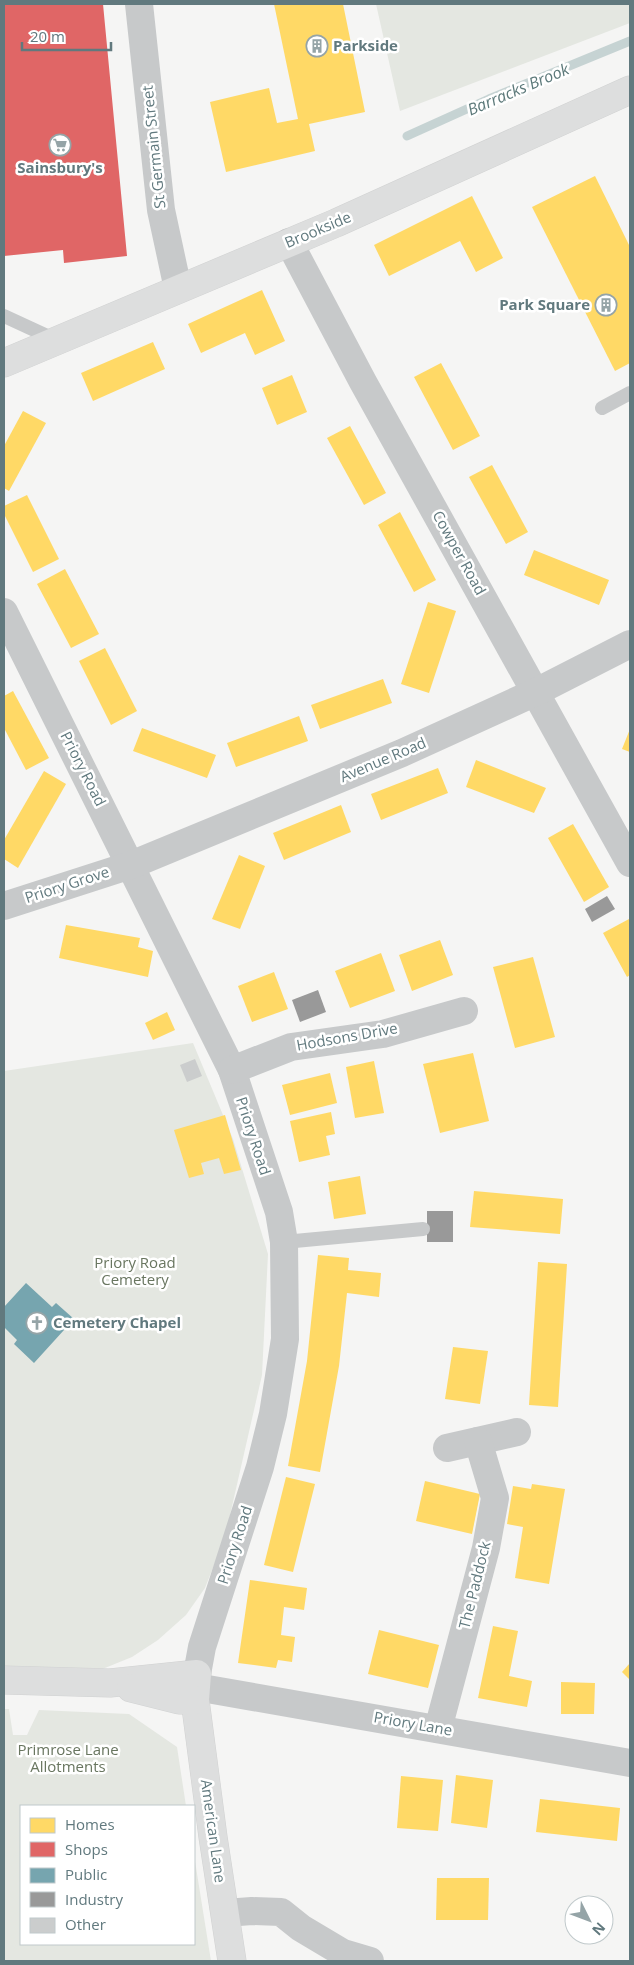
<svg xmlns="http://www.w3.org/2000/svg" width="634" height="1965" font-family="'Open Sans',sans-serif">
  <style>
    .green { fill: #e4e7e1 }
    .homes { fill: #ffd966 }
    .shops { fill: #e06666 }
    .public { fill: #76a5af }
    .industry { fill: #999 }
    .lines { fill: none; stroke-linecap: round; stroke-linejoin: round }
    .stream { stroke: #c6d3d3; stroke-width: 9 }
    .building { fill: #cbcdcd }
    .secondary-casing { stroke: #d1d2d2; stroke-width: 29 }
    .lane { stroke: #c7c9ca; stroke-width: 14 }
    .street { stroke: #c7c9ca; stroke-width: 28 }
    .secondary { stroke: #dddede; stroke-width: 28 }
    .labels { text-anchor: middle; stroke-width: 5; stroke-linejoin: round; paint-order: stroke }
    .poi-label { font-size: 15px; font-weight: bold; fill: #61797e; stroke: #fff; text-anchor: start }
    .street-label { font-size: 15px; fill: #61797e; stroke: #fff }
    .park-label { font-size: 15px; fill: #697660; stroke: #fff }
    .water-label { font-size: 16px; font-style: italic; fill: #5b7879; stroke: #fff }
  </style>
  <rect width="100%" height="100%" fill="#f5f5f4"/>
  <!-- green -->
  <g class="green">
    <polygon points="376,4 630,4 630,23 400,111"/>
    <polygon points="193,1043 233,1139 268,1254 262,1375 225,1537 205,1588 186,1615 158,1640 132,1657 100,1670 4,1669 4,1071"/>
    <polygon points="4,1709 9,1709 13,1735 27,1735 39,1710 129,1714 177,1747 186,1806 21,1806 21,1944 194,1944 194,1855 211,1961 4,1961"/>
  </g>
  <!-- homes -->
  <g class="homes">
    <polygon points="274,4 343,4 365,112 309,124 315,151 226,172 210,102 269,88 277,123 298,119"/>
    <polygon points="595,176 630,247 630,363 615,371 532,207"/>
    <polygon points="472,196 503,258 476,272 460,241 389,276 374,245"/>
    <polygon points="262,290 285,341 255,355 245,333 201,353 188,324"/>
    <polygon points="153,342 165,369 93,401 81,373"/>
    <polygon points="441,363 480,436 453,450 414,377"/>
    <polygon points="292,375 307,412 277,425 262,388"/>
    <polygon points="23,411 46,423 9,491 4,488 4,446"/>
    <polygon points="350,426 386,493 364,505 327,438"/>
    <polygon points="492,465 528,532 506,544 469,477"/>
    <polygon points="27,495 59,559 33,572 4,514 4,506"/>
    <polygon points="400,512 436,580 414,592 378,525"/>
    <polygon points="534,550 609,580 599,605 524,575"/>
    <polygon points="65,569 99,634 71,648 37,584"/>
    <polygon points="428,602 456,611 429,693 401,684"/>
    <polygon points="105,648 137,711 111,725 79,661"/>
    <polygon points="383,679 392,703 320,729 311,705"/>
    <polygon points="13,691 49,758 26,770 4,728 4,696"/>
    <polygon points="299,716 308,741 236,767 227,743"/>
    <polygon points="142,728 216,755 207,778 133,751"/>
    <polygon points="630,729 630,752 622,749"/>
    <polygon points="476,760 546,788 534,813 466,787"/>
    <polygon points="438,768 448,793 381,820 371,794"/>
    <polygon points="44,771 66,784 18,868 4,859 4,840"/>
    <polygon points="341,805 351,832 284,860 273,833"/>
    <polygon points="573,824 609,887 584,902 548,838"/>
    <polygon points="239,855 265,866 240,929 212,919"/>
    <polygon points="629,919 630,975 627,977 603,933"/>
    <polygon points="66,925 140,938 138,947 153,951 148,977 59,958"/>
    <polygon points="440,940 453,975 412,991 399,955"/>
    <polygon points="381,953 395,991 350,1008 335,971"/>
    <polygon points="533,957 555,1037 515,1048 493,967"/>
    <polygon points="274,972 288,1009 252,1022 238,986"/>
    <polygon points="167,1012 175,1030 153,1040 145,1023"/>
    <polygon points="473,1053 489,1121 440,1133 423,1064"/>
    <polygon points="374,1061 384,1113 355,1118 346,1067"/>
    <polygon points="330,1073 337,1103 290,1115 282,1085"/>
    <polygon points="331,1112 335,1134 326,1136 330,1155 299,1162 290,1121"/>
    <polygon points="225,1115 241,1170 224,1174 219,1158 201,1163 204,1174 189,1178 174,1130"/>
    <polygon points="360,1176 366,1214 334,1219 328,1182"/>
    <polygon points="474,1191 563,1199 560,1234 470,1227"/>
    <polygon points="318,1255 349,1258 348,1270 381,1273 379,1297 347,1293 339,1366 320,1472 288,1466 307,1361"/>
    <polygon points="538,1262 567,1264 558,1407 529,1405"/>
    <polygon points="453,1347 488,1351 480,1404 445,1399"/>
    <polygon points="286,1477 315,1484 293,1572 264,1565"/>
    <polygon points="425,1481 480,1494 472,1534 416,1521"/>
    <polygon points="532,1484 565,1489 549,1584 515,1578 523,1527 507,1524 513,1486 531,1489"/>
    <polygon points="250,1580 307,1588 304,1610 284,1607 281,1635 295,1637 292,1662 278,1660 276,1668 238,1663"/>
    <polygon points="493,1626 518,1631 509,1676 532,1681 527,1707 478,1698"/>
    <polygon points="379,1630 439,1645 428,1688 368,1674"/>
    <polygon points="630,1663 630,1680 622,1672"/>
    <polygon points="561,1682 595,1683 594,1714 561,1714"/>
    <polygon points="456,1775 493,1780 487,1828 451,1823"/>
    <polygon points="401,1776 443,1780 438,1831 397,1828"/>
    <polygon points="540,1799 620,1808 617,1841 536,1832"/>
    <polygon points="437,1878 489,1878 488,1920 436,1920"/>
  </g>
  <!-- shops -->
  <polygon class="shops" points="4,4 103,4 127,256 64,263 63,250 4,256"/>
  <!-- public -->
  <polygon class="public" points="26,1283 52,1307 56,1303 74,1319 34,1363 14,1344 17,1340 4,1327 4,1307"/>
  <!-- industry -->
  <g class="industry">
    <polygon points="607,896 615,909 592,922 585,909"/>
    <polygon points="318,990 326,1012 300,1022 292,1000"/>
    <rect x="427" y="1211" width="26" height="31"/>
  </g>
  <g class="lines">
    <!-- stream -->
    <polyline class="stream" points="407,136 489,99 630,41"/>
  </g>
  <!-- building -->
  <polygon class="building" points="195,1059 202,1076 187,1082 180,1065"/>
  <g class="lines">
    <!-- secondary casing -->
    <g class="secondary-casing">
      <g id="secondary">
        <polyline points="4,363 336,223 630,90"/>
        <polyline points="4,1680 110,1683 197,1674 195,1700 213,1837 232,1961"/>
        <polyline points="131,1688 179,1700 195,1700"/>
      </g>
    </g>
    <!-- lane -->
    <g class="lane">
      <polyline points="4,316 56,340"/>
      <polyline points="602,408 630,393"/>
      <polyline points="284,1242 423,1229"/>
    </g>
    <!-- street -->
    <g class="street">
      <polyline points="139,4 161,210 178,289"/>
      <polyline points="289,242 363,382 630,863"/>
      <polyline points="4,612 232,1070 279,1212 284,1242 285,1339 273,1414 260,1467 202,1647 197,1674"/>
      <polyline points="4,906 131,865 402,753 536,692 630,644"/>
      <polyline points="232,1070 291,1047 383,1034 464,1011"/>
      <polyline points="447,1448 517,1432"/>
      <polyline points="196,1687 630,1763"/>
      <polyline points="438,1729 486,1548 495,1498 478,1441"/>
      <polyline points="225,1913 252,1911 281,1912 301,1928 343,1953 370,1961"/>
    </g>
    <!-- secondary -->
    <use href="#secondary" class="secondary"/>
  </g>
  <!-- icons -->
  <defs>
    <g id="building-ring" transform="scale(1.125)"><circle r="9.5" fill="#fff" stroke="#95a4a7" stroke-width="1.5"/><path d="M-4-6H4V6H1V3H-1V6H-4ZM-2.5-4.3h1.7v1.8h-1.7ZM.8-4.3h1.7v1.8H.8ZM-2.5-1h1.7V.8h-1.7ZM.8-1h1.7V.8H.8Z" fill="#95a4a7"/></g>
    <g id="supermarket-ring" transform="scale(1.125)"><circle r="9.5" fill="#fff" stroke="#95a4a7" stroke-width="1.5"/><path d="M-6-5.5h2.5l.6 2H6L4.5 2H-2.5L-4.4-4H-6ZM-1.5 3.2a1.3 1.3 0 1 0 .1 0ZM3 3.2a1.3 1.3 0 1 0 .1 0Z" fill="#95a4a7"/></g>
    <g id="church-ring" transform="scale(1.125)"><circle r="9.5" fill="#fff" stroke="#95a4a7" stroke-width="1.5"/><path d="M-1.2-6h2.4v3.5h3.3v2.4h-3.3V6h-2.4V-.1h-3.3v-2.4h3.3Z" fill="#95a4a7"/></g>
  </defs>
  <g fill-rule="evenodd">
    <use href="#building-ring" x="317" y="46"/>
    <use href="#supermarket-ring" x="60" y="145"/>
    <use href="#building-ring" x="606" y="305"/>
    <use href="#church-ring" x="37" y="1323"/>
  </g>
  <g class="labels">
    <!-- poi labels -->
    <g class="poi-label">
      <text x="333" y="51">Parkside</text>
      <text x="60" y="173" text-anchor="middle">Sainsbury's</text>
      <text x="590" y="310" text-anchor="end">Park Square</text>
      <text x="53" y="1328">Cemetery Chapel</text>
    </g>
    <!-- street labels -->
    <g class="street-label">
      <text transform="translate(154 147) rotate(-96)" y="5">St Germain Street</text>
      <text transform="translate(318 230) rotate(-23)" y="5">Brookside</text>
      <text transform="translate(459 553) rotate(61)" y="5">Cowper Road</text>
      <text transform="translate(383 760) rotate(-23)" y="5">Avenue Road</text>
      <text transform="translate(83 769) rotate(63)" y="5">Priory Road</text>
      <text transform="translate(67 885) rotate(-18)" y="5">Priory Grove</text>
      <text transform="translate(347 1037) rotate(-10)" y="5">Hodsons Drive</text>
      <text transform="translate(253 1136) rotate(72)" y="5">Priory Road</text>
      <text transform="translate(235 1545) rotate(-72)" y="5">Priory Road</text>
      <text transform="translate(475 1585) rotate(-76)" y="5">The Paddock</text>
      <text transform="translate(413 1724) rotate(10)" y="5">Priory Lane</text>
      <text transform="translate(213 1831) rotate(82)" y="5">American Lane</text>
    </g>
    <!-- park labels -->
    <g class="park-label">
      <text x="135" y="1268">Priory Road<tspan x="135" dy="17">Cemetery</tspan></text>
      <text x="68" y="1755">Primrose Lane<tspan x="68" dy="17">Allotments</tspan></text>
    </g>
    <!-- water labels -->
    <g class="water-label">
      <text transform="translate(518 89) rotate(-23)" y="6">Barracks Brook</text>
    </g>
  </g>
  <!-- border -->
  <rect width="634" height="1965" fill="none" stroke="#61797e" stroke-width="10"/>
  <!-- legend -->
  <rect x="20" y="1805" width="175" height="140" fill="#ffffff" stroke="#c0c9cb"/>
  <rect x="30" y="1818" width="25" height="15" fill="#ffd966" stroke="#c0c9cb"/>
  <text x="65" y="1830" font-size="15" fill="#61797e">Homes</text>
  <rect x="30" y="1842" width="25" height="15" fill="#e06666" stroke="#c0c9cb"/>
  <text x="65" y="1855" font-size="15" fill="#61797e">Shops</text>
  <rect x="30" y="1868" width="25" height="15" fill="#76a5af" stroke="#c0c9cb"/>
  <text x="65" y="1880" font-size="15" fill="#61797e">Public</text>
  <rect x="30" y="1892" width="25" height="15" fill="#999999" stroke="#c0c9cb"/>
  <text x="65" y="1905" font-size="15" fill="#61797e">Industry</text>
  <rect x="30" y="1918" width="25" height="15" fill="#cbcdcd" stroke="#c0c9cb"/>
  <text x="65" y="1930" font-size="15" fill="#61797e">Other</text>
  <!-- north arrow -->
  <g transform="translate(589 1920) rotate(132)"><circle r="24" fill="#ffffff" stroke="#c0c9cb"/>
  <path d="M0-4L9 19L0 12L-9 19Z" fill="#95a4a7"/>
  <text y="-8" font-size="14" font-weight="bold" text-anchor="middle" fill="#61797e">N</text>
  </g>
  <!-- scale -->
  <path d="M22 42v8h89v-8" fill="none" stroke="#61797e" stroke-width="2.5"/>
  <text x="30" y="42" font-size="15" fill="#61797e" stroke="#ffffff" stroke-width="4" paint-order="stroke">20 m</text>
</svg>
